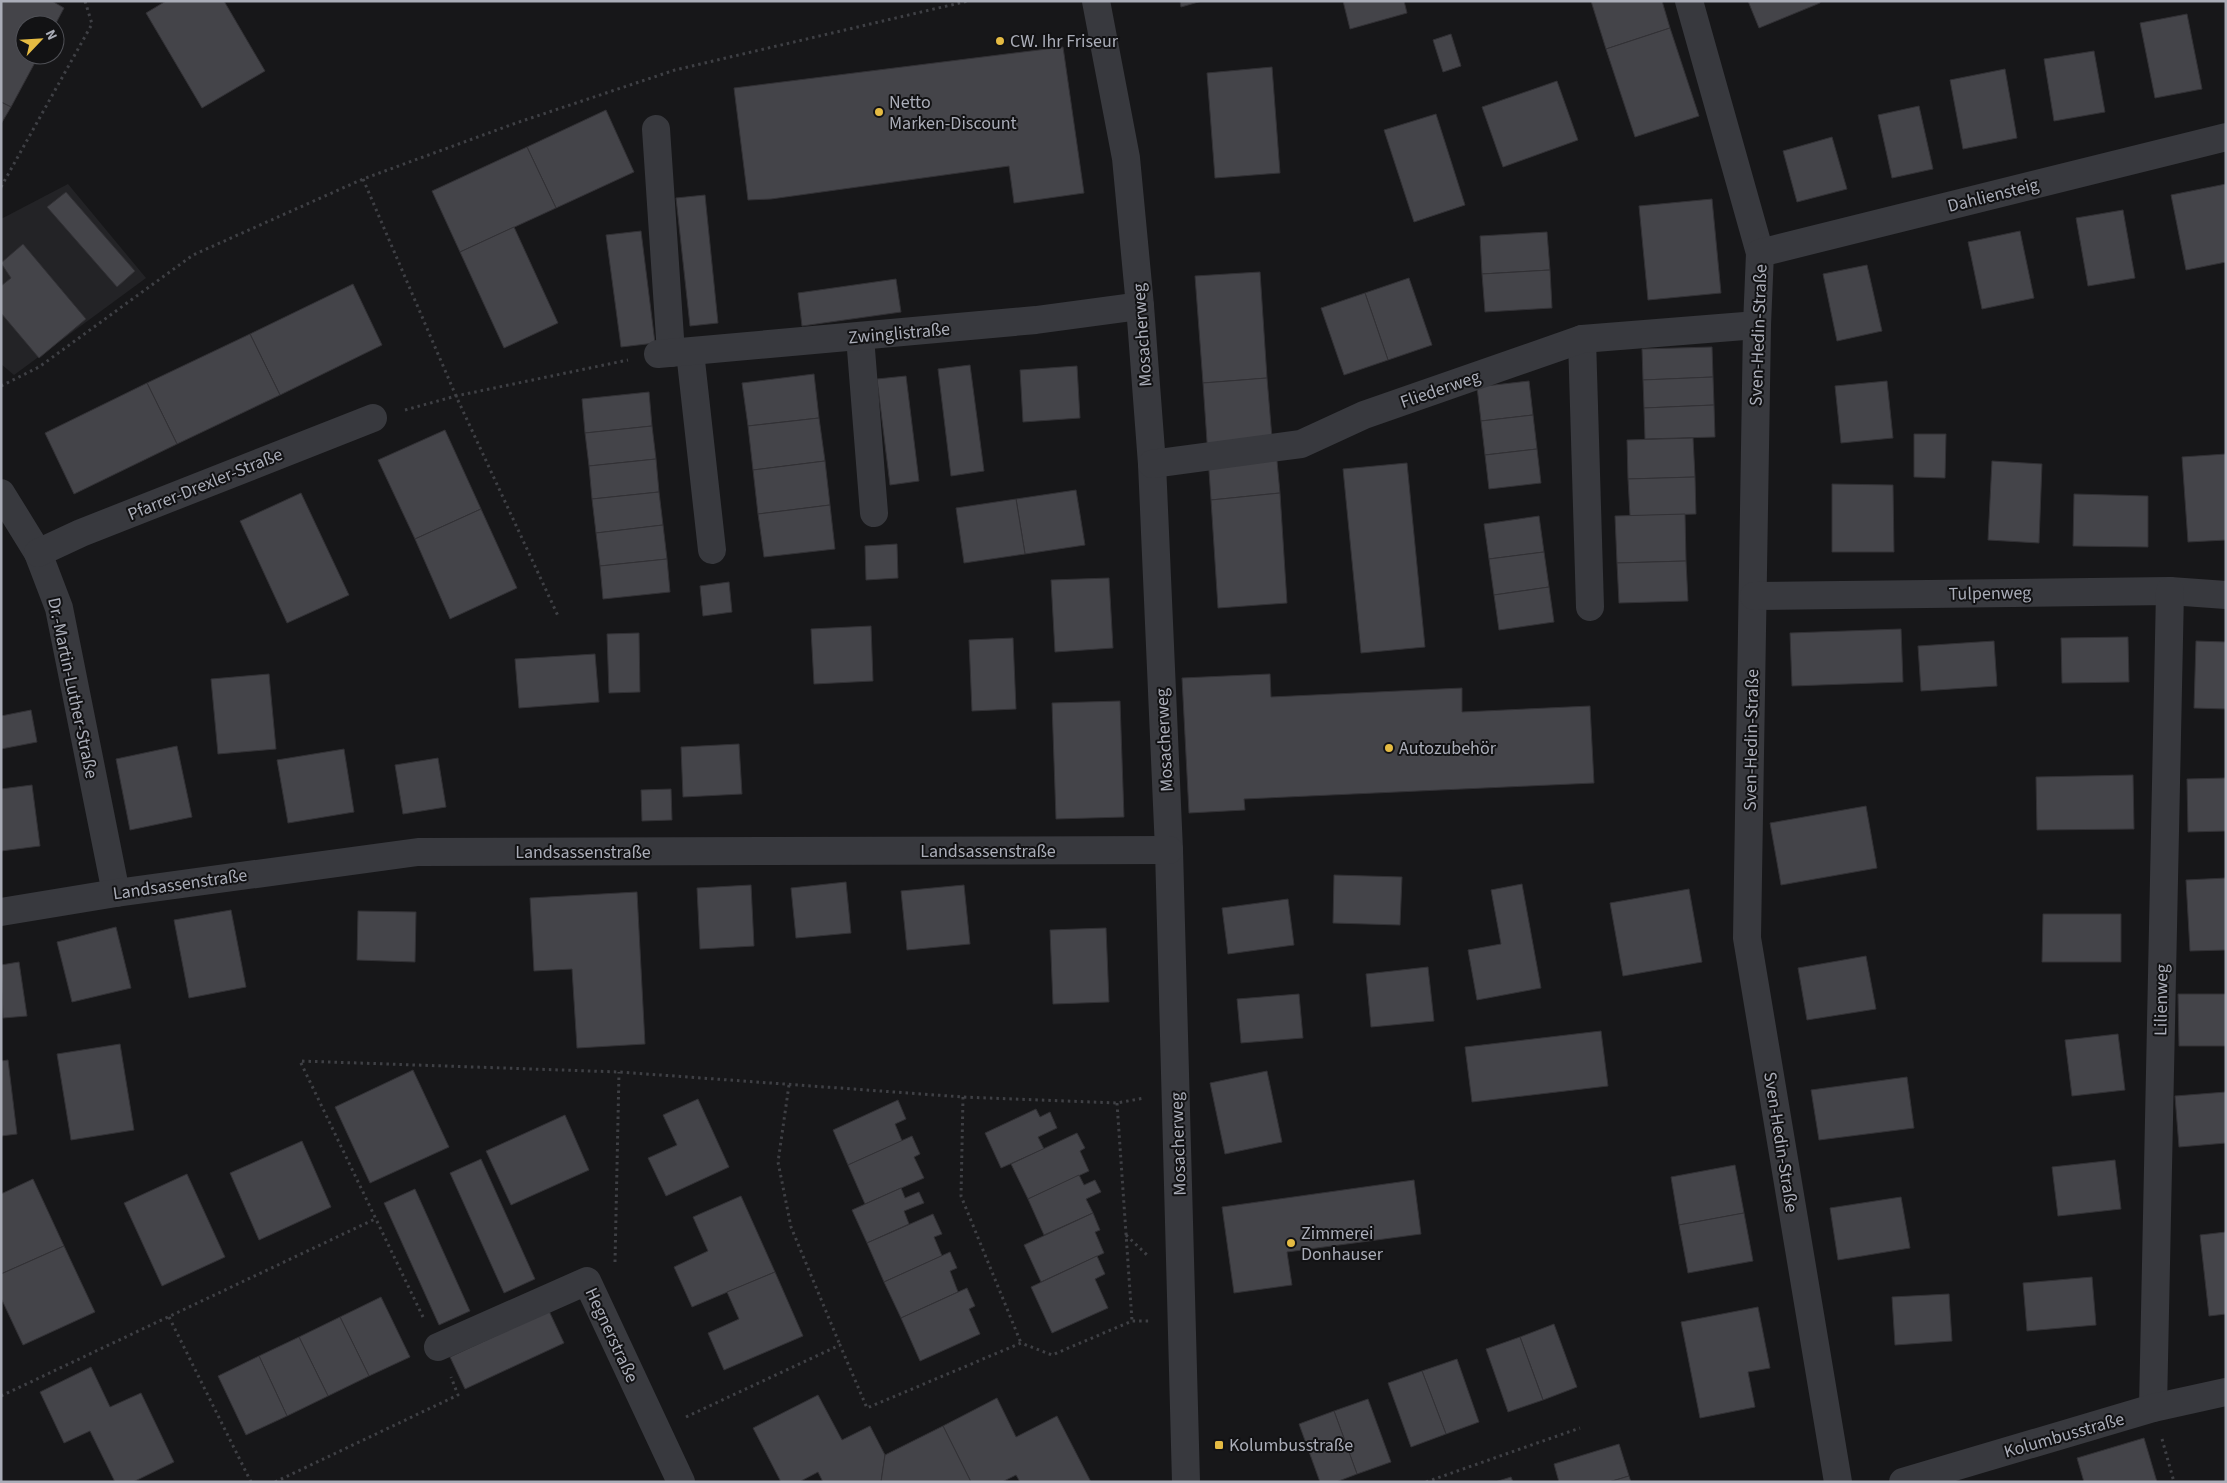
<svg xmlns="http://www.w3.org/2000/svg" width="2227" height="1483" font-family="'Source Sans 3',sans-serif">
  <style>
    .built { fill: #232326 }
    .building { fill: #444449; stroke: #323135 }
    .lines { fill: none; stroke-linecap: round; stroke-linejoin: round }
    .path { stroke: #3f4045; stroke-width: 3; stroke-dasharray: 2.5 4; stroke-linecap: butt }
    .minor { stroke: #38393e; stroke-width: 28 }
    .poi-dot { fill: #e5bb43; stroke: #121214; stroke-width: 2 }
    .labels { text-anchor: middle; stroke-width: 4; stroke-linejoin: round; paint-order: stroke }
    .poi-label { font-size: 18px; fill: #aaadb8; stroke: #121214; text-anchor: start }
    .street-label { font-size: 18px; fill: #aaadb8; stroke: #121214 }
  </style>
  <rect width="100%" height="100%" fill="#171719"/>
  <!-- built -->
  <polygon class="built" points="68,184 146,278 14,375 1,364 1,219"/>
  <!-- building -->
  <g class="building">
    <polygon points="1,1 52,1 64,8 55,25 25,25 25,55 39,55 11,107 1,102"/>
    <polygon points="166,1 224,1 265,71 202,108 146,13"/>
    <polygon points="1180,1 1202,1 1181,7"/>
    <polygon points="1343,1 1404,1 1407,13 1350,29"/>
    <polygon points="1591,1 1662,1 1670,28 1606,49"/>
    <polygon points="1748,1 1820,1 1820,3 1759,28"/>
    <polygon points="2187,14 2202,89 2155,98 2140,23"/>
    <polygon points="1670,28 1699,116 1635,137 1606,49"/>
    <polygon points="1451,34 1461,66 1443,72 1433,40"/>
    <polygon points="1063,47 1084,193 1014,203 1009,166 771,199 748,200 734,88"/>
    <polygon points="2094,51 2105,112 2054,121 2044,59"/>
    <polygon points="1272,67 1280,173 1215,178 1207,73"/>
    <polygon points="2005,69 2017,138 1963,149 1950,80"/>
    <polygon points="1557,81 1578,140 1503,167 1482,107"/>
    <polygon points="1,102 11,107 1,124"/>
    <polygon points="1919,106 1933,169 1892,178 1878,115"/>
    <polygon points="606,110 634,172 556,208 527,147"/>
    <polygon points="1436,114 1465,205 1414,222 1384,130"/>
    <polygon points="1832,137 1847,189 1797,202 1783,151"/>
    <polygon points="527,147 556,208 460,252 432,191"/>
    <polygon points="2226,184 2226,262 2186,270 2171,195"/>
    <polygon points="66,192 135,271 117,287 47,207"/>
    <polygon points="705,195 718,323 690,326 676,198"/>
    <polygon points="1712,199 1721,293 1648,300 1639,206"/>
    <polygon points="2123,210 2135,278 2088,286 2076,218"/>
    <polygon points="514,227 558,323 504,348 460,252"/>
    <polygon points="641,231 655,343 621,347 606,235"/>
    <polygon points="2020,231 2034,298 1982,309 1968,242"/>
    <polygon points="1547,232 1550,270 1482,274 1480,236"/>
    <polygon points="23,244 86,319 39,358 1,313 1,286 11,278 1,263"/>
    <polygon points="1867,265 1882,331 1837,341 1823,274"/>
    <polygon points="1550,270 1552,308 1485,312 1482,274"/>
    <polygon points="1260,272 1267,378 1203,383 1195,276"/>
    <polygon points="1409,278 1432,345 1388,360 1365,293"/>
    <polygon points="896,279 901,312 802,326 798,293"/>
    <polygon points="353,284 382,345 280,395 250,334"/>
    <polygon points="1365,293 1388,360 1344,375 1321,308"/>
    <polygon points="250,334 280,395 177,444 147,383"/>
    <polygon points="1712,347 1713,377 1643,380 1642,349"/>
    <polygon points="970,365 984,471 951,476 938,369"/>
    <polygon points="1077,366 1080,418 1023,422 1020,370"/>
    <polygon points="814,374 819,418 748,426 742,383"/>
    <polygon points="906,376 919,481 890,485 877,379"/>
    <polygon points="1713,377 1714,405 1644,408 1643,380"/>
    <polygon points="1267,378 1272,438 1277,461 1280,493 1211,500 1203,383"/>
    <polygon points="1529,381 1533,415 1481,421 1477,387"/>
    <polygon points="1887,381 1893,438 1841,443 1835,386"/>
    <polygon points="147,383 177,444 74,494 45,433"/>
    <polygon points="649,392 652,426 585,433 582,399"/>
    <polygon points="1714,405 1715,437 1645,439 1644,408"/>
    <polygon points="1533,415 1537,449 1485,455 1481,421"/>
    <polygon points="819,418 825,461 753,470 748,426"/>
    <polygon points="652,426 656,459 589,466 585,433"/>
    <polygon points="445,430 481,509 415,539 378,460"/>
    <polygon points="1914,434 1946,434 1945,478 1914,477"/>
    <polygon points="1693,438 1695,477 1628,479 1627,440"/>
    <polygon points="1537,449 1541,483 1489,489 1485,455"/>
    <polygon points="2226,454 2226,540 2188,542 2182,457"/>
    <polygon points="656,459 659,492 592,499 589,466"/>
    <polygon points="825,461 830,505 758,514 753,470"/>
    <polygon points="1992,461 2042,464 2039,543 1988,540"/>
    <polygon points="1407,463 1425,647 1361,653 1343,469"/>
    <polygon points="1695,477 1696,514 1630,516 1628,479"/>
    <polygon points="1832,484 1893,485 1894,552 1832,552"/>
    <polygon points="1076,490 1085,545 1025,554 1016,499"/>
    <polygon points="659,492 663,525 596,533 592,499"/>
    <polygon points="301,493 349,595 287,623 240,521"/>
    <polygon points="1280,493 1287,603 1218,608 1211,500"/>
    <polygon points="2074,494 2148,496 2148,547 2073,546"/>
    <polygon points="1016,499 1025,554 964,563 956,508"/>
    <polygon points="830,505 835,549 764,557 758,514"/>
    <polygon points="481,509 517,588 450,619 415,539"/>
    <polygon points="1685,514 1686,561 1617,563 1615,516"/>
    <polygon points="1539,516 1544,552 1489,559 1484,524"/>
    <polygon points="663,525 667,559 600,566 596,533"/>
    <polygon points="897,544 898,578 866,580 865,546"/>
    <polygon points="1544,552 1549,587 1494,595 1489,559"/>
    <polygon points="667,559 670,592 603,599 600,566"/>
    <polygon points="1686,561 1688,601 1619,603 1617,563"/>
    <polygon points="1109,578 1113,648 1055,652 1051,580"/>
    <polygon points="729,582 732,612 703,616 700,586"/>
    <polygon points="1549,587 1554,622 1499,630 1494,595"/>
    <polygon points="871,626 873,681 814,684 811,629"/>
    <polygon points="1901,629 1903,682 1792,686 1790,633"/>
    <polygon points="639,633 640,692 609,693 607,634"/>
    <polygon points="2128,637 2129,682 2062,683 2061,638"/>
    <polygon points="1013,638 1016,709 972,711 969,640"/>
    <polygon points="1994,641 1997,686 1921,691 1918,646"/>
    <polygon points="2196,641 2226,642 2226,709 2194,708"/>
    <polygon points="595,654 599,702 519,708 515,659"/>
    <polygon points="269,674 276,749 218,754 211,679"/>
    <polygon points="1270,674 1271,697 1462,688 1462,712 1590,706 1594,783 1244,799 1245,810 1189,813 1182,678"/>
    <polygon points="1120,701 1124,817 1056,819 1052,703"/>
    <polygon points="31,710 37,742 1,749 1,716"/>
    <polygon points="739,744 742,794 683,797 681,747"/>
    <polygon points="177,746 192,817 130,830 116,759"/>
    <polygon points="344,749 354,812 288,823 277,760"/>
    <polygon points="438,758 446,807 403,814 395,765"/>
    <polygon points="2133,775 2134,829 2037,830 2036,777"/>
    <polygon points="2226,778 2226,831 2188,832 2187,779"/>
    <polygon points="32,785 40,846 1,851 1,789"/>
    <polygon points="671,789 672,820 642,821 641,790"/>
    <polygon points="1866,806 1877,868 1781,885 1770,823"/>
    <polygon points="1334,875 1402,877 1400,925 1333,923"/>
    <polygon points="2226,878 2226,950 2190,951 2186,880"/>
    <polygon points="846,882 851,933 796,938 791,888"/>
    <polygon points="1522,884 1541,988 1477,1000 1468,950 1501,944 1491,890"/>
    <polygon points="751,885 754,946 700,949 697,888"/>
    <polygon points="964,885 970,944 907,950 901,891"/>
    <polygon points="1689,889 1702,962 1623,976 1610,903"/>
    <polygon points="637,892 645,1044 577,1048 572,969 534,971 530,898"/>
    <polygon points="1288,899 1294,945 1228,954 1222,908"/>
    <polygon points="231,910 246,987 189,998 174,920"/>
    <polygon points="358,911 416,912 415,962 357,960"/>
    <polygon points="2043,914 2121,914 2121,962 2042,962"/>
    <polygon points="116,927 131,988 72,1002 57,942"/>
    <polygon points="1106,928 1109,1002 1053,1004 1050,930"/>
    <polygon points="1866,956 1876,1009 1807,1020 1798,968"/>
    <polygon points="19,962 27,1016 3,1018 1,965"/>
    <polygon points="1428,967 1434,1021 1371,1027 1366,974"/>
    <polygon points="1299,994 1303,1038 1241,1043 1237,999"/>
    <polygon points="2178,994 2226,994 2226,1046 2179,1046"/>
    <polygon points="1601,1031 1608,1086 1472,1102 1465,1047"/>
    <polygon points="2118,1034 2125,1090 2072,1096 2065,1040"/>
    <polygon points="120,1044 134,1130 71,1140 57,1054"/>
    <polygon points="8,1060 17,1134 1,1136 1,1061"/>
    <polygon points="413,1070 449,1147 370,1183 335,1107"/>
    <polygon points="1267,1071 1282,1142 1225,1154 1210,1083"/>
    <polygon points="1907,1077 1914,1128 1819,1140 1811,1090"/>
    <polygon points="2226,1092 2226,1143 2179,1147 2175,1096"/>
    <polygon points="698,1099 729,1167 666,1196 648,1158 677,1145 663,1115"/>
    <polygon points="898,1100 906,1119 895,1124 902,1141 848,1165 833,1130"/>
    <polygon points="1036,1109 1040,1117 1050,1112 1057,1128 1038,1137 1044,1149 1001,1168 985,1133"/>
    <polygon points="565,1115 589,1170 511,1205 486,1151"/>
    <polygon points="1077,1133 1085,1148 1080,1151 1089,1171 1028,1199 1011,1164"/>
    <polygon points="912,1136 920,1154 914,1157 924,1178 865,1204 848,1165"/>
    <polygon points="302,1141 331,1207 259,1240 230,1173"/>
    <polygon points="481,1159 535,1279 504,1293 450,1173"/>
    <polygon points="2115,1160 2121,1209 2058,1216 2052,1167"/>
    <polygon points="1735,1165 1744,1213 1679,1225 1671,1177"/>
    <polygon points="187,1174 225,1257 162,1286 124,1203"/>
    <polygon points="1079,1175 1084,1185 1095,1180 1101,1192 1086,1199 1093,1213 1044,1235 1028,1199"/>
    <polygon points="33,1179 64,1246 1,1274 1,1194"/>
    <polygon points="1414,1180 1421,1234 1287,1252 1292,1285 1234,1293 1222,1207"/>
    <polygon points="901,1188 905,1198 919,1192 924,1203 904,1211 909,1224 867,1243 852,1210"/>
    <polygon points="415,1189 470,1311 439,1325 384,1203"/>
    <polygon points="741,1196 775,1272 692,1307 674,1267 708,1251 693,1217"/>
    <polygon points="1901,1197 1910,1248 1838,1260 1830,1208"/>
    <polygon points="1093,1213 1100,1230 1095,1232 1104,1253 1041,1282 1024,1245"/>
    <polygon points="1744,1213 1753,1261 1688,1273 1679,1225"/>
    <polygon points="933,1214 942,1234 934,1237 942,1256 884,1282 867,1243"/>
    <polygon points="2226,1232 2226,1314 2209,1316 2200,1235"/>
    <polygon points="64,1246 95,1312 23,1345 1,1298 1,1274"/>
    <polygon points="950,1252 957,1268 950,1271 958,1292 901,1318 884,1282"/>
    <polygon points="1097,1256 1105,1274 1095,1279 1108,1308 1052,1333 1031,1287"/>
    <polygon points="775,1272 803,1336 724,1370 708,1333 739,1319 727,1292"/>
    <polygon points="2092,1277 2096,1325 2027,1331 2023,1283"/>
    <polygon points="967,1288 975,1306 969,1309 980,1334 920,1361 901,1318"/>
    <polygon points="1949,1294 1952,1341 1895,1345 1892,1297"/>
    <polygon points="381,1297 410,1357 369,1376 340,1317"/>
    <polygon points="1758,1307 1770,1368 1748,1372 1755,1407 1700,1418 1681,1322"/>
    <polygon points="549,1311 564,1343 465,1389 450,1357"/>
    <polygon points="340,1317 369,1376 328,1396 299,1337"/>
    <polygon points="1554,1324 1577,1387 1543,1400 1520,1337"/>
    <polygon points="299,1337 328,1396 287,1416 259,1356"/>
    <polygon points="1520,1337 1543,1400 1508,1412 1486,1349"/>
    <polygon points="259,1356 287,1416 246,1435 218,1376"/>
    <polygon points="1457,1359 1479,1422 1446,1434 1422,1371"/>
    <polygon points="91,1367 110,1407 141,1393 174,1462 133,1482 115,1482 90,1431 64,1443 40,1392"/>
    <polygon points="1422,1371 1446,1434 1411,1447 1388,1383"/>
    <polygon points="818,1395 842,1440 870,1426 885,1455 881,1482 823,1482 818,1472 799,1482 781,1482 753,1428"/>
    <polygon points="997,1398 1016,1437 1057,1416 1091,1482 1020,1482 1016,1475 1002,1482 971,1482 943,1426"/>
    <polygon points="1368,1399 1391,1462 1357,1474 1334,1411"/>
    <polygon points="1334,1411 1357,1474 1336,1482 1320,1482 1299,1424"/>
    <polygon points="943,1426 971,1482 881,1482 885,1455"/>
    <polygon points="2144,1438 2157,1482 2084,1482 2077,1458"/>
    <polygon points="1619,1444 1629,1476 1609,1482 1559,1482 1554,1464"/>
    <polygon points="1629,1476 1631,1482 1609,1482"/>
    <polygon points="1511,1477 1513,1482 1495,1482"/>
  </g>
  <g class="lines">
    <!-- path -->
    <g class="path">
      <polyline points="363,179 456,396 559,618"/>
      <polyline points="1,187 92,24 85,1"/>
      <polyline points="1,386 39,367 193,255 363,179 516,123 675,70 968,1"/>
      <polyline points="405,410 456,396 628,360"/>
      <polyline points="789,1085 778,1162 791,1227 840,1345"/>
      <polyline points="963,1097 961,1196 1021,1343"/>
      <polyline points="1117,1103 1132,1321"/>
      <polyline points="1126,1235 1147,1255"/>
      <polyline points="615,1262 619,1072"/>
      <polyline points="169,1317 251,1482"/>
      <polyline points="423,1317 300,1061 619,1072 963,1097 1117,1103 1144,1098"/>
      <polyline points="1,1396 375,1219"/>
      <polyline points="686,1417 840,1345 867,1408 1021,1343 1052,1355 1132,1321 1150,1321"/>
      <polyline points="2162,1439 2174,1482"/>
      <polyline points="275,1482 458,1395 451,1377"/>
      <polyline points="1426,1482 1580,1428"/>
    </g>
    <!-- minor -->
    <g class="minor">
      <polyline points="1096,1 1126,158 1140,306 1152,464 1169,850 1186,1482"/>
      <polyline points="1689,1 1760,253 1757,325 1747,938 1838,1482"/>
      <polyline points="656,129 671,353"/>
      <polyline points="1760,253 2226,137"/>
      <polyline points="860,337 874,513"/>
      <polyline points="1582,339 1590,607"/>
      <polyline points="690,352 712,550"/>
      <polyline points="658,354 1036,320 1140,306"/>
      <polyline points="1152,464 1301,444 1364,415 1582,339 1757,325"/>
      <polyline points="1,493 38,553 59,608 116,893"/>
      <polyline points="38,553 81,533 373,418"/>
      <polyline points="1754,596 2170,591 2226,595"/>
      <polyline points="1,912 116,893 418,852 1169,850"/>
      <polyline points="438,1347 587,1281 681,1482"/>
      <polyline points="2153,1408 2170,591"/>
      <polyline points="1903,1482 2153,1408 2226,1392"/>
    </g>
  </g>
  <!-- markers -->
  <g class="poi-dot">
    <circle cx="1000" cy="41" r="5"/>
    <circle cx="879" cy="112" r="5"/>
    <circle cx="1389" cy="748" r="5"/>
    <circle cx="1291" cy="1243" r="5"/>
    <rect x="1214" y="1440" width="10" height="10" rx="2.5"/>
  </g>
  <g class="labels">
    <!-- poi labels -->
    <g class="poi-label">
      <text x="1010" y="47">CW. Ihr Friseur</text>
      <text x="889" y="108">Netto<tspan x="889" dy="21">Marken-Discount</tspan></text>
      <text x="1399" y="754">Autozubehör</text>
      <text x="1301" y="1239">Zimmerei<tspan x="1301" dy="21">Donhauser</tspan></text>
      <text x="1229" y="1451">Kolumbusstraße</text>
    </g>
    <!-- street labels -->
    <g class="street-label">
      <text transform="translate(1993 195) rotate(-14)" y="6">Dahliensteig</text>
      <text transform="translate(899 333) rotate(-5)" y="6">Zwinglistraße</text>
      <text transform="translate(1142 335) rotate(-94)" y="6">Mosacherweg</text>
      <text transform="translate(1758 335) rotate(-88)" y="6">Sven-Hedin-Straße</text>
      <text transform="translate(1440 389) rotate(-19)" y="6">Fliederweg</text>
      <text transform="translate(205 484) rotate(-22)" y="6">Pfarrer-Drexler-Straße</text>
      <text transform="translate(1990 593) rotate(-1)" y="6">Tulpenweg</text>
      <text transform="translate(73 688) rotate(78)" y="6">Dr.-Martin-Luther-Straße</text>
      <text transform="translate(1164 740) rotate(-93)" y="6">Mosacherweg</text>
      <text transform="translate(1751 740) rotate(-89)" y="6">Sven-Hedin-Straße</text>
      <text x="988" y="857">Landsassenstraße</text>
      <text x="583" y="858">Landsassenstraße</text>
      <text transform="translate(180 884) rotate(-8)" y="6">Landsassenstraße</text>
      <text transform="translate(2161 1000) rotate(-89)" y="6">Lilienweg</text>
      <text transform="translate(1781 1142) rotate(81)" y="6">Sven-Hedin-Straße</text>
      <text transform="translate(1178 1144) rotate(-92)" y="6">Mosacherweg</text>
      <text transform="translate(612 1335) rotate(65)" y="6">Hegnerstraße</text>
      <text transform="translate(2064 1435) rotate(-16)" y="6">Kolumbusstraße</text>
    </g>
  </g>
  <!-- border -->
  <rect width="2227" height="1483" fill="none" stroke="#aaadb8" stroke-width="5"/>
  <!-- north arrow -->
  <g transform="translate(40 40) rotate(65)"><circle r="24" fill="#121214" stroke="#4f5056"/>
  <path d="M0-4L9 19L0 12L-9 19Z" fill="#e5bb43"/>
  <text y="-8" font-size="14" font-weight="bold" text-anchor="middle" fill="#aaadb8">N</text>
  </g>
</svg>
